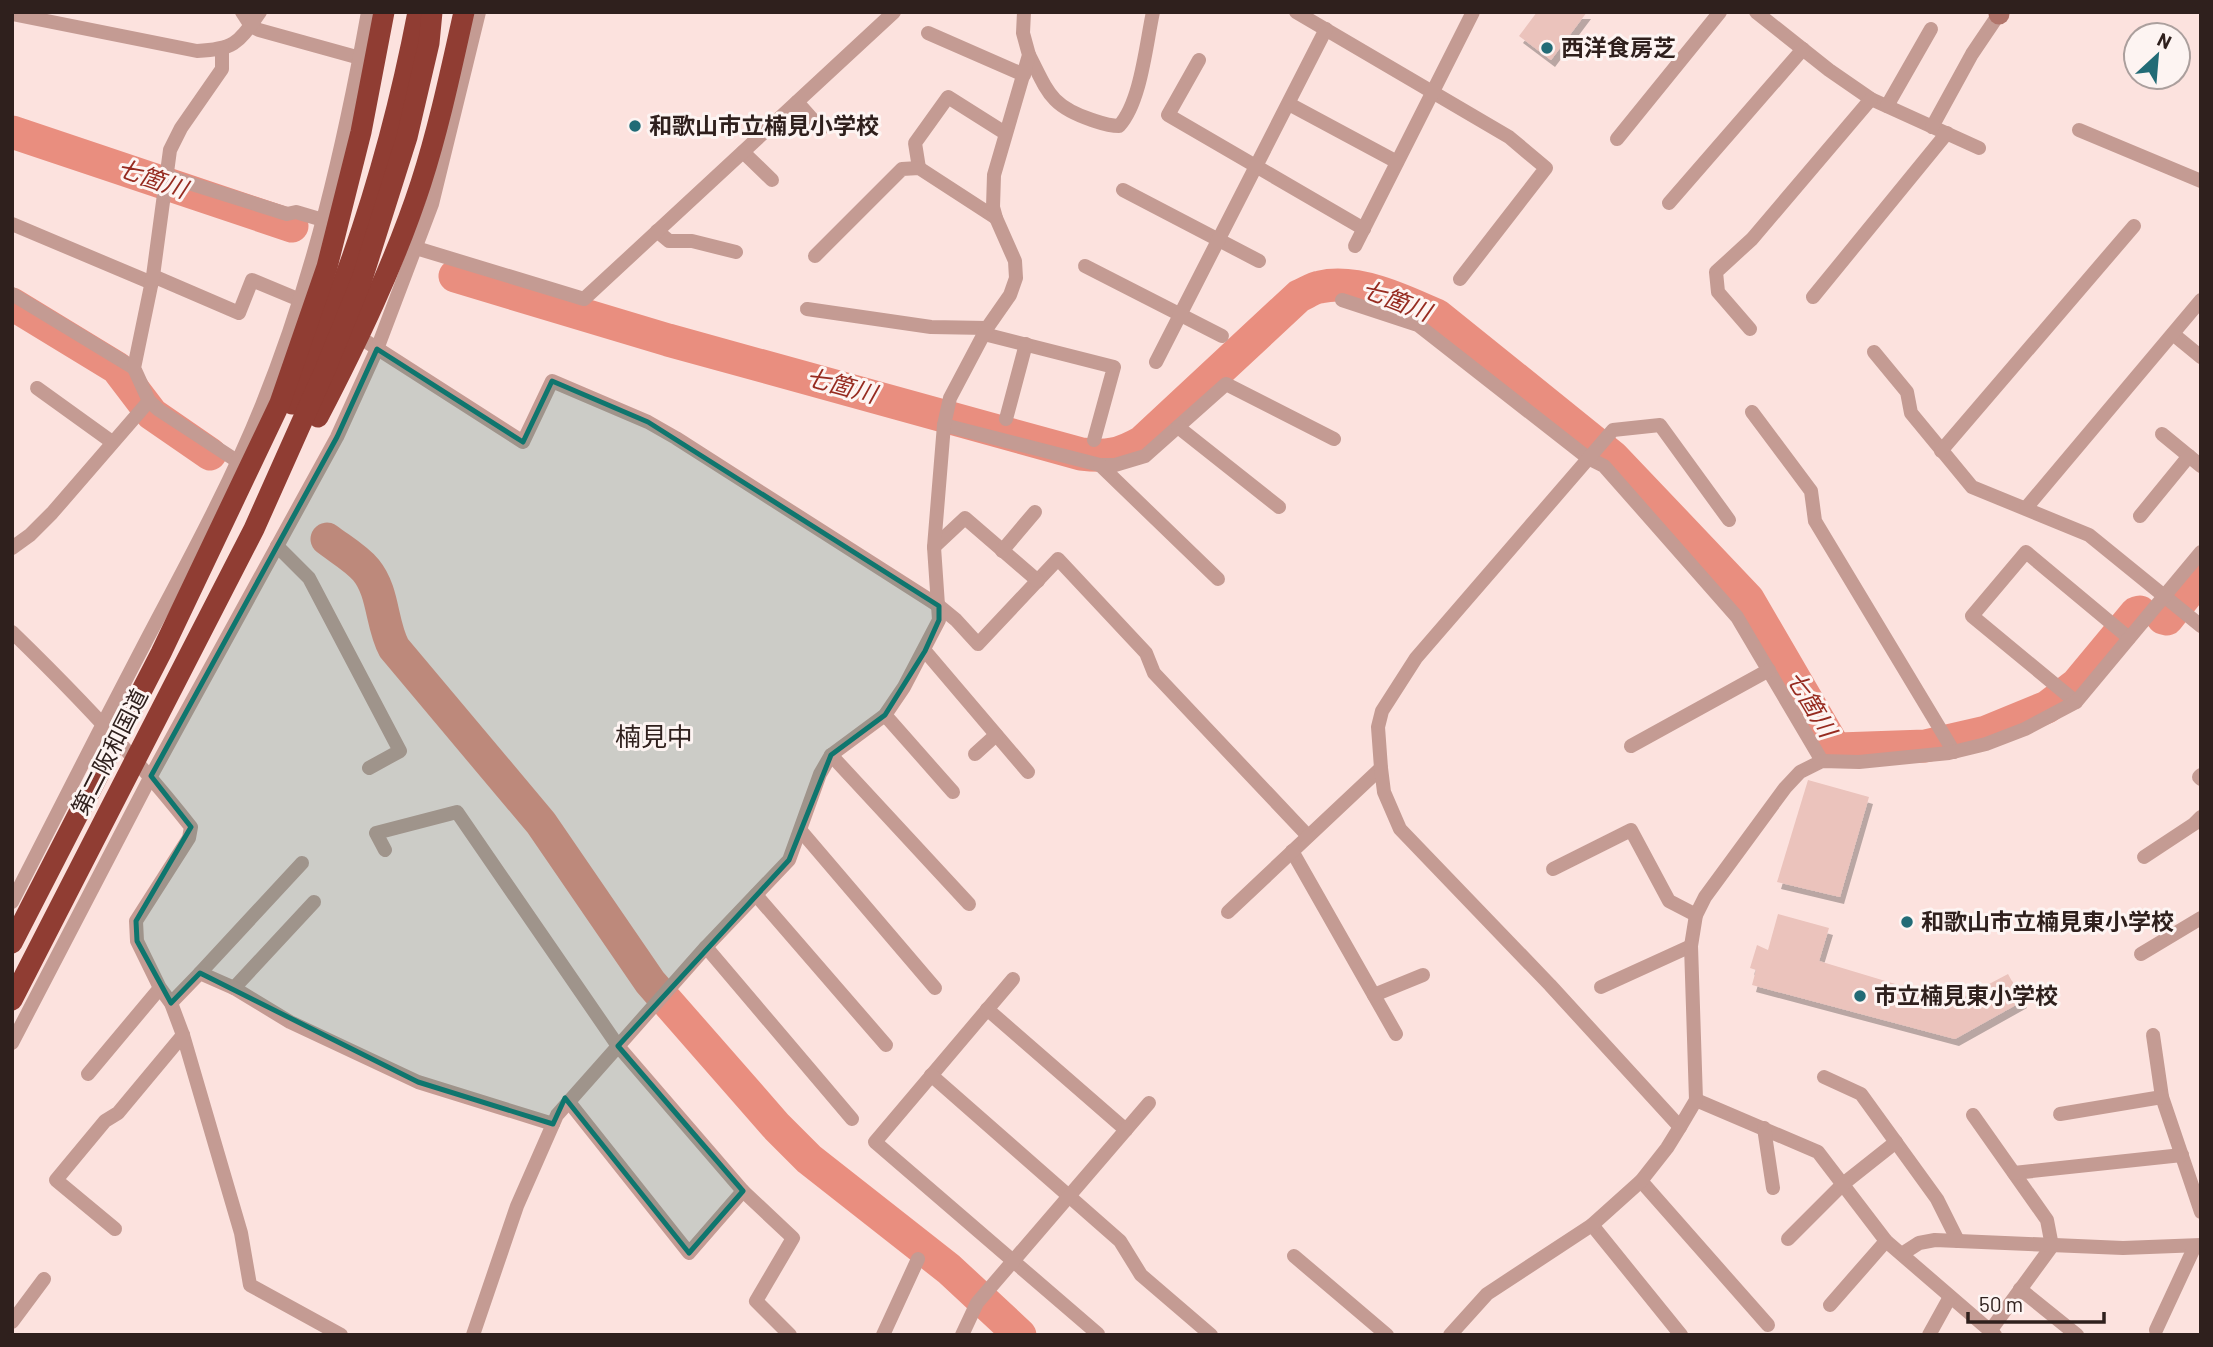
<svg xmlns="http://www.w3.org/2000/svg" width="2213" height="1347" font-family="Barlow,'Noto Sans JP',sans-serif">
  <style>
    .lines { fill: none; stroke-linecap: round; stroke-linejoin: round }
    .river { stroke: #e98e7f; stroke-width: 33 }
    .building { fill: #ebc3bc; filter: url(#shadow) }
    .street { stroke: #c49b93; stroke-width: 14 }
    .secondary { stroke: #b0746a; stroke-width: 21 }
    .highway-bridge { stroke: #903d33; stroke-width: 21 }
    .marked { fill: #0f766e; fill-opacity: 0.2; stroke: #0f766e; stroke-width: 5; stroke-linejoin: round }
    .poi-dot { fill: #226b76; stroke: #fdf4f2; stroke-width: 2.5 }
    .labels { text-anchor: middle; stroke-width: 6; stroke-linejoin: round; paint-order: stroke }
    .poi-label { font-size: 23px; font-weight: bold; fill: #2f201d; stroke: #fdf4f2; text-anchor: start }
    .street-label { font-size: 23px; fill: #2f201d; stroke: #fdf4f2 }
    .water-label { font-size: 24px; font-style: italic; fill: #962b20; stroke: #fdf4f2 }
    .quarter-label { font-size: 26px; fill: #2f201d; stroke: #fdf4f2 }
  </style>
  <defs>
    <filter id="shadow"><feDropShadow dx="4" dy="7" stdDeviation="0" flood-color="#0004"/></filter>
  </defs>
  <rect width="100%" height="100%" fill="#fce2de"/>
  <g class="lines">
    <!-- river -->
    <g class="river">
      <polyline points="12,132 292,226"/>
      <path d="M455,276L668,340L1081,454C1107,457 1119,455 1142,442L1299,296C1306,293 1313,288 1320,287C1357,278 1405,301 1438,316L1613,457L1748,599L1833,745L1839,749L1925,746L1986,732L2047,707L2077,684L2136,613L2140,612"/>
      <polyline points="12,304 117,368 152,414 210,454"/>
      <path d="M327,539C340,549 356,558 366,570C384,592 381,624 394,648L541,823L650,982L777,1127L809,1159L949,1269L1020,1335"/>
      <polyline points="2163,618 2167,619 2201,576"/>
    </g>
  </g>
  <!-- building -->
  <g class="building">
    <polygon points="1537,12 1587,12 1551,60 1519,36"/>
    <polygon points="1808,780 1869,797 1840,897 1777,882"/>
    <polygon points="1778,914 1829,928 1819,961 1955,1002 2008,974 2023,1001 1955,1039 1752,985 1756,970 1750,968 1757,945 1768,950"/>
  </g>
  <g class="lines">
    <!-- street -->
    <g class="street">
      <polyline points="242,12 251,26 259,30 360,58"/>
      <polyline points="1296,12 1509,137 1546,168 1460,279"/>
      <polyline points="1756,12 1829,70 1871,99 1979,148"/>
      <path d="M12,14L197,51C236,49 238,43 260,12"/>
      <polyline points="928,33 1024,75"/>
      <path d="M1029,55C1048,92 1050,106 1092,120C1101,123 1109,126 1119,126C1141,102 1146,44 1153,12"/>
      <polyline points="1199,60 1168,115 1364,229"/>
      <polyline points="797,102 821,129"/>
      <polyline points="1289,104 1397,162"/>
      <polyline points="1887,106 1931,29"/>
      <polyline points="1932,127 1972,54 1999,14"/>
      <polyline points="2079,130 2201,181"/>
      <polyline points="1617,139 1720,12"/>
      <polyline points="743,152 772,180"/>
      <polyline points="919,168 915,143 948,97 1005,133"/>
      <polyline points="166,173 173,178 287,214 296,212 323,220"/>
      <polyline points="1123,190 1259,261"/>
      <polyline points="1669,203 1803,49"/>
      <polyline points="12,224 152,283"/>
      <polyline points="657,231 669,241 692,241 736,252"/>
      <polyline points="1355,246 1473,12"/>
      <polyline points="416,248 584,299 894,12"/>
      <polyline points="815,256 902,169 919,168 996,218"/>
      <polyline points="1085,266 1222,336"/>
      <polyline points="153,276 239,313 252,280 300,300 318,311"/>
      <polyline points="12,294 134,368"/>
      <polyline points="1813,297 1947,133"/>
      <polyline points="1342,300 1418,325 1588,458 1604,466 1737,617 1822,761"/>
      <polyline points="807,309 931,327 987,328"/>
      <polyline points="1750,329 1718,292 1716,272 1752,239 1871,99"/>
      <polyline points="353,333 523,442 552,381 648,422 676,438 939,606 956,620 978,644 1058,559 1146,653 1154,673 1308,836"/>
      <polyline points="984,334 1114,367 1094,440"/>
      <polyline points="2173,334 2201,357"/>
      <polyline points="1874,352 1907,392 1911,413 1972,487 2089,535 2201,626"/>
      <polyline points="1156,362 1326,29"/>
      <polyline points="37,388 112,442"/>
      <polyline points="149,401 159,410 237,461"/>
      <polyline points="1752,412 1811,491 1815,521 1954,752"/>
      <polyline points="1006,419 1026,344"/>
      <polyline points="944,425 1100,465 1115,465 1145,456 1226,384 1334,439"/>
      <polyline points="1178,427 1279,507"/>
      <polyline points="2162,434 2201,466"/>
      <polyline points="1941,451 2134,226"/>
      <polyline points="1100,465 1218,579"/>
      <polyline points="2026,508 2201,300"/>
      <polyline points="2140,516 2189,456"/>
      <polyline points="277,546 309,578 400,751 369,768"/>
      <polyline points="934,547 965,518 1038,581"/>
      <polyline points="12,548 30,535 52,513 149,401 134,368 153,276 170,150 181,128 222,69 222,49"/>
      <polyline points="1002,551 1035,512"/>
      <path d="M12,632C76,694 136,757 191,827L189,838L136,921L137,941L160,988L171,1003L183,1035L241,1233L250,1285L341,1335"/>
      <polyline points="925,651 1028,772"/>
      <polyline points="2076,702 1972,616 2026,552 2129,638"/>
      <polyline points="885,715 953,792"/>
      <polyline points="1631,746 1769,670"/>
      <polyline points="975,754 996,735"/>
      <polyline points="831,755 969,904"/>
      <polyline points="2201,775 2199,777 2201,779"/>
      <polyline points="801,831 935,988"/>
      <polyline points="385,850 376,833 457,812 618,1046 743,1191 793,1238 756,1301 790,1335"/>
      <polyline points="1292,851 1396,1034"/>
      <polyline points="2144,857 2194,824 2201,817"/>
      <polyline points="1553,869 1631,830 1669,901 1696,915"/>
      <polyline points="756,895 886,1045"/>
      <path d="M12,902C56,815 100,729 145,643C186,565 229,487 262,405C313,279 344,146 368,12"/>
      <polyline points="1228,912 1381,768"/>
      <polyline points="706,947 852,1119"/>
      <polyline points="2141,954 2201,918"/>
      <polyline points="200,973 302,863"/>
      <polyline points="1013,979 875,1142 1098,1334"/>
      <polyline points="1601,987 1691,946"/>
      <polyline points="234,988 314,902"/>
      <polyline points="1374,995 1423,975"/>
      <polyline points="171,1003 200,973 234,988 290,1022 418,1082 553,1124"/>
      <polyline points="987,1009 1126,1130"/>
      <polyline points="2153,1035 2162,1097 2201,1212"/>
      <polyline points="12,1043 151,776 337,437 377,349 432,204 479,12"/>
      <polyline points="88,1074 160,988"/>
      <polyline points="931,1075 1120,1241 1141,1275 1211,1335"/>
      <polyline points="1824,1077 1861,1094 1937,1199 1958,1241"/>
      <polyline points="1696,1100 1818,1152 1886,1241 1995,1335"/>
      <polyline points="569,1102 689,1253 743,1191"/>
      <polyline points="2060,1114 2162,1097"/>
      <polyline points="1973,1115 2047,1220 2052,1246 1990,1331"/>
      <polyline points="1680,1127 1550,985 1400,829 1384,792 1381,768 1378,727 1382,711 1416,658 1613,430 1660,425 1729,520"/>
      <polyline points="1764,1128 1773,1188"/>
      <polyline points="2014,1173 2182,1155"/>
      <polyline points="1641,1181 1768,1325"/>
      <polyline points="1592,1225 1681,1335"/>
      <polyline points="115,1229 56,1180 105,1121 118,1113 183,1035"/>
      <polyline points="1788,1239 1843,1184 1896,1142"/>
      <polyline points="1902,1254 1919,1243 1935,1240 2123,1248 2201,1245"/>
      <polyline points="1294,1256 1387,1335"/>
      <polyline points="2020,1289 2077,1335"/>
      <polyline points="1830,1305 1886,1241"/>
      <polyline points="12,1322 44,1279"/>
      <polyline points="2156,1330 2195,1246"/>
      <polyline points="473,1335 517,1206 557,1115 706,947 789,860 820,774 831,755 885,715 904,687 939,620 934,547 944,425 950,398 987,328 1010,295 1016,278 1015,261 996,218 993,207 994,175 1029,55 1023,33 1024,12"/>
      <polyline points="883,1335 918,1259"/>
      <polyline points="962,1335 977,1303 1149,1103"/>
      <polyline points="1450,1335 1487,1294 1592,1225 1641,1181 1667,1148 1680,1127 1696,1100 1691,946 1696,915 1705,897 1785,788 1800,772 1822,761 1859,762 1949,753 1986,744 2025,729 2076,702 2201,552"/>
      <polyline points="1929,1335 1950,1297"/>
    </g>
    <!-- secondary -->
    <polyline class="secondary" points="1999,12 1999,14"/>
    <!-- highway-bridge -->
    <g class="highway-bridge">
      <path d="M292,404C351,280 392,147 418,12"/>
      <path d="M318,417C357,342 395,263 421,183C439,127 451,70 464,12"/>
      <polyline points="12,943 161,653 280,403 327,267 361,132 384,12"/>
      <polyline points="12,1000 254,529 325,370 362,279 407,137 429,43 432,12"/>
    </g>
  </g>
  <!-- marked area -->
  <path class="marked" d="M377,349L523,442L552,381L648,422L939,606V620L925,651L885,715L831,755L789,860L618,1046L743,1191L689,1253L565,1098L553,1124L418,1082L200,973L171,1003L137,941L136,921L191,827L151,776L337,437Z"/>
  <!-- markers -->
  <g class="poi-dot">
    <circle cx="1547" cy="48" r="7"/>
    <circle cx="635" cy="126" r="7"/>
    <circle cx="1907" cy="922" r="7"/>
    <circle cx="1860" cy="996" r="7"/>
  </g>
  <g class="labels">
    <!-- poi labels -->
    <g class="poi-label">
      <text x="1561" y="56">西洋食房芝</text>
      <text x="649" y="134">和歌山市立楠見小学校</text>
      <text x="1921" y="930">和歌山市立楠見東小学校</text>
      <text x="1874" y="1004">市立楠見東小学校</text>
    </g>
    <!-- street labels -->
    <g class="street-label">
      <text transform="translate(110 752) rotate(-63)" y="8">第二阪和国道</text>
    </g>
    <!-- water labels -->
    <g class="water-label">
      <text transform="translate(152 179) rotate(19)" y="8">七箇川</text>
      <text transform="translate(1396 301) rotate(21)" y="8">七箇川</text>
      <text transform="translate(841 386) rotate(15)" y="8">七箇川</text>
      <text transform="translate(1811 704) rotate(59)" y="8">七箇川</text>
    </g>
    <!-- quarter labels -->
    <g class="quarter-label">
      <text x="654" y="746">楠見中</text>
    </g>
  </g>
  <!-- border -->
  <rect width="2213" height="1347" fill="none" stroke="#2f201d" stroke-width="28"/>
  <!-- north arrow -->
  <g transform="translate(2157 56) rotate(26)"><circle r="33" fill="#fdf4f2" stroke="#ab9f9d" stroke-width="2"/>
  <path d="M0-5L12 26L0 18L-12 26Z" fill="#226b76"/>
  <text y="-10" font-size="19" font-weight="bold" text-anchor="middle" fill="#2f201d">N</text>
  </g>
  <!-- scale -->
  <path d="M1968 1312v10h136v-10" fill="none" stroke="#2f201d" stroke-width="3.5"/>
  <text x="1979" y="1312" font-size="21" fill="#2f201d" stroke="#fdf4f2" stroke-width="5" paint-order="stroke">50 m</text>
</svg>
